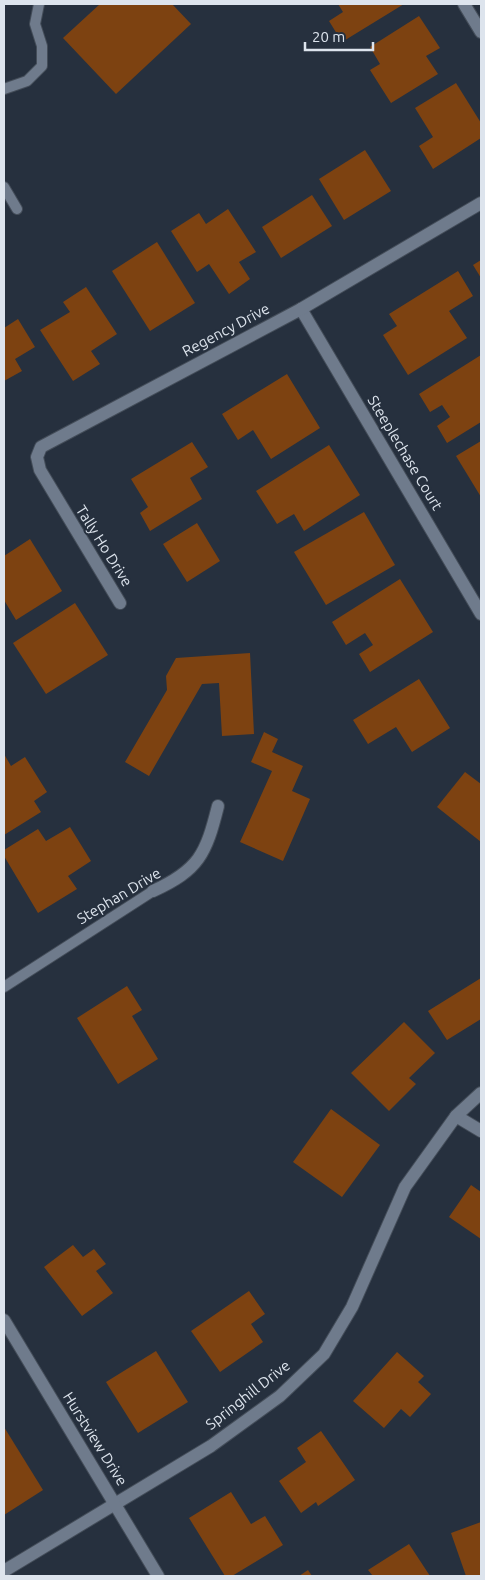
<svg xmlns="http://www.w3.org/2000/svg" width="485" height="1580" font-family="Ubuntu,sans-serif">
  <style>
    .building { fill: #7d4211 }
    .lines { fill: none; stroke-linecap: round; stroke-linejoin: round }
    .service-casing { stroke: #444d59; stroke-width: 12 }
    .minor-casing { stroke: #444d59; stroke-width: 14 }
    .tertiary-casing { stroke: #444d59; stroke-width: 14 }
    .service { stroke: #6f7b8c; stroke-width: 10 }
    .minor { stroke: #6f7b8c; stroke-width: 12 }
    .tertiary { stroke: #6f7b8c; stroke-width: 12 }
    .labels { text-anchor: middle; stroke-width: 4; stroke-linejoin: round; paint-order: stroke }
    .street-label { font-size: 15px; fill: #dde4ed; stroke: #26303e }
  </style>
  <rect width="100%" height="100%" fill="#26303e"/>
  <!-- building -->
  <g class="building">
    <polygon points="100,4 172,4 191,24 116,94 63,38"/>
    <polygon points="338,4 404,4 342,42 329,21 343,12"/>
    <polygon points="419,16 440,48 426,56 438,74 391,103 370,70 380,64 370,47"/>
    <polygon points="456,83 481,123 481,138 433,169 419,146 433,137 415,108"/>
    <polygon points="365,150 391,191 344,220 319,179"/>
    <polygon points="312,195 332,226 281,258 262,227"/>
    <polygon points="228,209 256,252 239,262 250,279 229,294 209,264 197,272 171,231 199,213 206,224"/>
    <polygon points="157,242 195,303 150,331 112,271"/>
    <polygon points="481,260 481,278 473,265"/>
    <polygon points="458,271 473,296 449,311 467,338 408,375 383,335 397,326 389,314"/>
    <polygon points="86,287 117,334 91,351 100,364 73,381 40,330 70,312 63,302"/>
    <polygon points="18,319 35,347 15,359 22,371 4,381 4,328"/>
    <polygon points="481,355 481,422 447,443 437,426 450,417 442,405 430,412 419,394"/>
    <polygon points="287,374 320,428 271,459 253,430 238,440 222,414"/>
    <polygon points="481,441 481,497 456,456"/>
    <polygon points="192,442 208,467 190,478 202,499 150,531 140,513 148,507 131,479"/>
    <polygon points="329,445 360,495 304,531 294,514 277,524 256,491"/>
    <polygon points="364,512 395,565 326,605 294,552"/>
    <polygon points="197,523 220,561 187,582 163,544"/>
    <polygon points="30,539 62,591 16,620 4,600 4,556"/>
    <polygon points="400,579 433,632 370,672 359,654 373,645 365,633 346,645 332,622"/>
    <polygon points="75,603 108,655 46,694 13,643"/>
    <polygon points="250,653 254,734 222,736 219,683 202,684 149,776 125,762 167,690 166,676 176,658"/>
    <polygon points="419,679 450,728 412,752 396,727 368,744 353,720"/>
    <polygon points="264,732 278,739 272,752 303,766 292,791 310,799 283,861 240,842 272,771 251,762"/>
    <polygon points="4,754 11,766 25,757 47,792 34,801 41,812 4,835"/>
    <polygon points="465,772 481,784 481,842 437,807"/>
    <polygon points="70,827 91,861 68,876 77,889 38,913 4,856 4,850 38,829 46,841"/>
    <polygon points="481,978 481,1019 447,1040 428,1011"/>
    <polygon points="127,986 142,1010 132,1016 158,1059 118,1084 77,1018"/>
    <polygon points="404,1022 435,1053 409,1078 416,1084 389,1111 351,1073"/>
    <polygon points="331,1109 380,1145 342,1197 293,1162"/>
    <polygon points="471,1185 481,1192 481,1239 449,1217"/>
    <polygon points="73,1245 83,1257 94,1249 106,1264 96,1271 113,1293 82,1316 44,1267"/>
    <polygon points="249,1291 265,1314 251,1324 263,1342 220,1372 191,1331"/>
    <polygon points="156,1351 188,1402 138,1433 106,1382"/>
    <polygon points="397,1352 424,1376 418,1382 431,1394 410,1417 401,1409 384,1428 353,1401"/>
    <polygon points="4,1427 43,1490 4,1515"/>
    <polygon points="321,1431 355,1480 318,1506 316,1502 301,1513 279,1481 306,1462 297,1448"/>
    <polygon points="231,1492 251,1524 265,1516 283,1545 232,1576 225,1576 189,1518"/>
    <polygon points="481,1522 481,1576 466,1576 451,1533"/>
    <polygon points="409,1544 430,1576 373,1576 368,1570"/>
    <polygon points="308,1570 312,1576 299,1576"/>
  </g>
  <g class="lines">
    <!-- service casing -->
    <g class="service-casing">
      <g id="service">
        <polyline points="4,89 27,81 42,66 42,46 35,24 39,4"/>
        <polyline points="4,187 17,209"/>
        <polyline points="4,987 153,891"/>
      </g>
    </g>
    <!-- minor casing -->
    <g class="minor-casing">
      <g id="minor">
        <polyline points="464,4 481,32"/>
        <polyline points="301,309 481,614"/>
        <polyline points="120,603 40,470 37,457 41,447 301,309 481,203"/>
        <path d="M153,891C199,870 206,854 218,806"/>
        <polyline points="456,1116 481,1131"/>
        <polyline points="4,1571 211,1446 280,1396 324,1354 352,1307 405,1187 456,1116 481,1093"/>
      </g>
    </g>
    <!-- tertiary casing -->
    <g class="tertiary-casing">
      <polyline id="tertiary" points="4,1320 158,1576"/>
    </g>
    <!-- service -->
    <use href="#service" class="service"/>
    <!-- minor -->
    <use href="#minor" class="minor"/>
    <!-- tertiary -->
    <use href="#tertiary" class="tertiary"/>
  </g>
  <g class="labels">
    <!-- street labels -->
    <g class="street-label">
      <text transform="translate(226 330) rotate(-28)" y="5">Regency Drive</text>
      <text transform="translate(405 453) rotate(59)" y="5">Steeplechase Court</text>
      <text transform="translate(104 546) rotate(58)" y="5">Tally Ho Drive</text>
      <text transform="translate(119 896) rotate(-31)" y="5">Stephan Drive</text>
      <text transform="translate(248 1395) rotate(-38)" y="5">Springhill Drive</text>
      <text transform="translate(95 1439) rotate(58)" y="5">Hurstview Drive</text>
    </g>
  </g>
  <!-- border -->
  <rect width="485" height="1580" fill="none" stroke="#dde4ed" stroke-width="10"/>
  <!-- scale -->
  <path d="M305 42v8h68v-8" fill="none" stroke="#dde4ed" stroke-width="2.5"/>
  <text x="312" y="42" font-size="15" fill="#dde4ed" stroke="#26303e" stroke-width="4" paint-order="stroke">20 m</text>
</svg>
